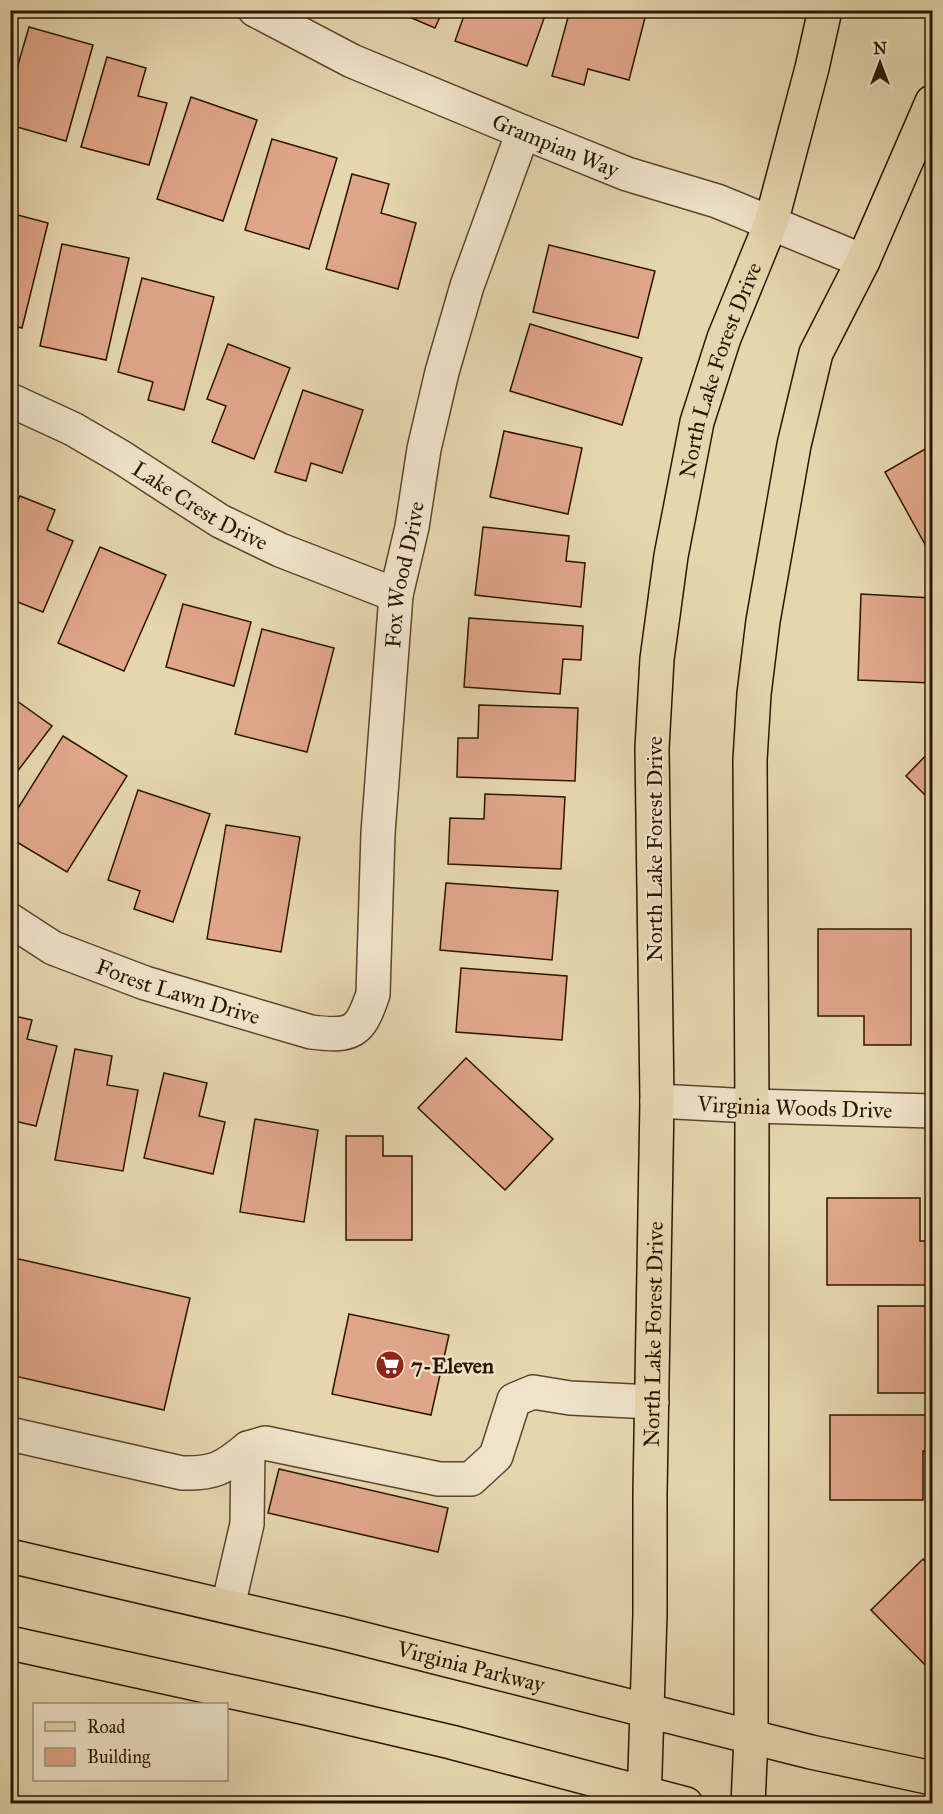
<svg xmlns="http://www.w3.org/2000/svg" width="943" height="1814" font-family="'IM FELL Great Primer',serif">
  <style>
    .building { fill: #e0a689; stroke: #2b1600; stroke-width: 1.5 }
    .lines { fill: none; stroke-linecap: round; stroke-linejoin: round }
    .minor-casing { stroke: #5a462c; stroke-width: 36 }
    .major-casing { stroke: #2b1600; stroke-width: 36 }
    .minor { stroke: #efe4cb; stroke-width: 33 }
    .major { stroke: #e6d6af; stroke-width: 33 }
    .labels { text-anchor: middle; stroke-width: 4.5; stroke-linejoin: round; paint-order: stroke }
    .street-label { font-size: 22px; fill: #2b1600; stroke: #efe4cb }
    .poi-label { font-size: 22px; font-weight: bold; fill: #2b1600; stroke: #efe4cb; text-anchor: start }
  </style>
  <rect width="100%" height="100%" fill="#e6d6af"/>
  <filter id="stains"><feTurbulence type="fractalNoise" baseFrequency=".00333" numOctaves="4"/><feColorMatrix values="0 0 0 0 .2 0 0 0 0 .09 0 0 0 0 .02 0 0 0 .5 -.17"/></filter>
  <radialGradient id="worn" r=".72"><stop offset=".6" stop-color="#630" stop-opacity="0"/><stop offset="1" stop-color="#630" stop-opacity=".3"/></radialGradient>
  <!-- building -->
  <g class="building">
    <polygon points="393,10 443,10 435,28"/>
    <polygon points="466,10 547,10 527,66 455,41"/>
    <polygon points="570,10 647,10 629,80 588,69 584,85 552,76"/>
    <polygon points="29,27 93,45 66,141 10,125 10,92"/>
    <polygon points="107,57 146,68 138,96 167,103 149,165 81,147"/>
    <polygon points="191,97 257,120 223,221 157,199"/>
    <polygon points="272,139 337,158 309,249 245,230"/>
    <polygon points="352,174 389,184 381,213 416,223 398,289 326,269"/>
    <polygon points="10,213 48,223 22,328 10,325"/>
    <polygon points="62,244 129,258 106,360 40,346"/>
    <polygon points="549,245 655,271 638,338 533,312"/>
    <polygon points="142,278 214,297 184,410 148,400 153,382 118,372"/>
    <polygon points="530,324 642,358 622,425 510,391"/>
    <polygon points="228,344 290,368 254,459 212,442 226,406 207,399"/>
    <polygon points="303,390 363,410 342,473 311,463 306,481 275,472"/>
    <polygon points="504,431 582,448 568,514 490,497"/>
    <polygon points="932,445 932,557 885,472"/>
    <polygon points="20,496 55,510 47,530 73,541 43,612 10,599 10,518"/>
    <polygon points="483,527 569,536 566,561 585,563 581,607 475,595"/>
    <polygon points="100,547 166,575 124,671 58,643"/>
    <polygon points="861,594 932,598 932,683 858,680"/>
    <polygon points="183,604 251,622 234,686 166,667"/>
    <polygon points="469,618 583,626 581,660 563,659 560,694 464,687"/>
    <polygon points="262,629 334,648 307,752 235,734"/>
    <polygon points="10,696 52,726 10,781"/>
    <polygon points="479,705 578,708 575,781 457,777 458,738 478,738"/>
    <polygon points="63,736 127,776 67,872 10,838 10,821"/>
    <polygon points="932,749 932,802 906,776"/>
    <polygon points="138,790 210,814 173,922 134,909 140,891 108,880"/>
    <polygon points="485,794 565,797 561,869 448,864 450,818 484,819"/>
    <polygon points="226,825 300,837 281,952 207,939"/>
    <polygon points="446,883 558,891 552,960 440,950"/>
    <rect x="928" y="923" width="4" height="80"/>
    <polygon points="818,929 911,929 911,1045 864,1045 864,1016 818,1016"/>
    <polygon points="461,968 567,976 562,1040 456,1032"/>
    <polygon points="10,1015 32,1020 27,1039 57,1046 36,1126 10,1120"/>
    <polygon points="75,1049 112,1056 107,1085 138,1090 123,1171 55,1160"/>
    <polygon points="466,1058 553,1139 505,1190 418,1108"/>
    <polygon points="164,1073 207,1083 199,1116 225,1122 213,1174 144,1158"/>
    <polygon points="255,1119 318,1130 304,1222 240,1212"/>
    <polygon points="346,1136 383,1136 383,1156 412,1156 412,1240 346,1240"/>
    <polygon points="827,1198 920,1198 920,1241 932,1241 932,1285 827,1285"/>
    <polygon points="10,1257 190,1298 164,1410 10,1375"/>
    <rect x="878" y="1306" width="54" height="87"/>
    <polygon points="349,1314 449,1335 431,1415 332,1394"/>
    <polygon points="830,1415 932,1415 932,1451 923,1451 923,1500 830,1500"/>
    <polygon points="279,1469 448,1508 438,1552 268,1513"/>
    <polygon points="923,1559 932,1569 932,1672 871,1610"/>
  </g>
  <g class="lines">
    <!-- minor casing -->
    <g class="minor-casing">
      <g id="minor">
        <path id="s1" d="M255,10L352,61L523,132L627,174L717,201L863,261"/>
        <path id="s2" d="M10,400L73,429L121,457L220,521L280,550L396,595"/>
        <path id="s3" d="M10,920L53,948L145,983L311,1032C353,1037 360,1033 373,994L378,833L396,595L412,527L424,449L442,372L467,286L523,132"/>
        <path id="s4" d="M657,1101L752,1106L932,1111"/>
        <path d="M10,1434L182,1473C214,1474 224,1468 248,1448"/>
        <polyline points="228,1606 247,1524 248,1448 265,1443 439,1479 471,1479 496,1456 514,1400 533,1392 570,1398 652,1402"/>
      </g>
    </g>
    <!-- major casing -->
    <g class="major-casing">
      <g id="major">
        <path id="s5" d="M10,1556L340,1633L811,1752L932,1778"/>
        <polyline points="10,1643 310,1709 451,1742 686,1804"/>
        <path id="s6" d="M644,1804L650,1614V1493L657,1101L652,748L657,659L671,556L697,422L724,338L771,223L812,68L825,10"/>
        <polyline points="748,1804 751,1737 752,1106 750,760 754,694 763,621 794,445 816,353 863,261 932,102"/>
      </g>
    </g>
    <!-- minor -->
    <use href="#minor" class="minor"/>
    <!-- major -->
    <use href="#major" class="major"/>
  </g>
  <!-- icons -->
  <defs>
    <g id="supermarket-disc" transform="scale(1.5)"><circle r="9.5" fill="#8f2418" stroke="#efe4cb"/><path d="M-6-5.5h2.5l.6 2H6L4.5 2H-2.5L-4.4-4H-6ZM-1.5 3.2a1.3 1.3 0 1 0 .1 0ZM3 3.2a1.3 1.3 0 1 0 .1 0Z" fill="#fff"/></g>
  </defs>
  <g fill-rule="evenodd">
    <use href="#supermarket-disc" x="390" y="1365"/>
  </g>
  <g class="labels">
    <!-- street labels -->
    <g class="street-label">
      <text dy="8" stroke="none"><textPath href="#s1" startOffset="330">Grampian Way</textPath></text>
      <text dy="8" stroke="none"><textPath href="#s6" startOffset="1442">North Lake Forest Drive</textPath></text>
      <text dy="8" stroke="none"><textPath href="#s2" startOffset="218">Lake Crest Drive</textPath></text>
      <text dy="8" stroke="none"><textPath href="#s3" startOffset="828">Fox Wood Drive</textPath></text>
      <text transform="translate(654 849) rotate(-90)" y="8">North Lake Forest Drive</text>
      <text dy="8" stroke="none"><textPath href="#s3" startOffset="184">Forest Lawn Drive</textPath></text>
      <text dy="8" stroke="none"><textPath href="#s4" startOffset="138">Virginia Woods Drive</textPath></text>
      <text dy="8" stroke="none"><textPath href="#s6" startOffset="470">North Lake Forest Drive</textPath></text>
      <text dy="8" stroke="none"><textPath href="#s5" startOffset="474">Virginia Parkway</textPath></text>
    </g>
    <!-- poi labels -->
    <g class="poi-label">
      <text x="411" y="1373">7-Eleven</text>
    </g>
  </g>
  <!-- margin -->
  <rect width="943" height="1814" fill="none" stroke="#e6d6af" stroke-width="36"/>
  <rect x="12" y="12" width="919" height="1790" fill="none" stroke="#2b1600" stroke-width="3"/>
  <rect x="18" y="18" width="907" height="1778" fill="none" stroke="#2b1600" stroke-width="1.5"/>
  <!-- legend -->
  <rect x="33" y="1703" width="195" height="78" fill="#efe4cb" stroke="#a1927a" stroke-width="1.5"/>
  <rect x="45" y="1722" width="30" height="9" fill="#e6d6af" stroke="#a1927a" stroke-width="1.5"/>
  <text x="87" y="1733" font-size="18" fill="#2b1600">Road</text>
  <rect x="45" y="1748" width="30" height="18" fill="#e0a689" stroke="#a1927a" stroke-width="1.5"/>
  <text x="87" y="1763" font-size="18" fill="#2b1600">Building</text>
  <!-- north arrow -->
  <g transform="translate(880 63)" stroke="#efe4cb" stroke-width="4.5" paint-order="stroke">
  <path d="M0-4.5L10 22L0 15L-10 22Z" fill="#2b1600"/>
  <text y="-9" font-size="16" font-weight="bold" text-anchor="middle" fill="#2b1600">N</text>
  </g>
  <rect width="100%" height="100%" filter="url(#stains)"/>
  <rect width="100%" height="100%" fill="url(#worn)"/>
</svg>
